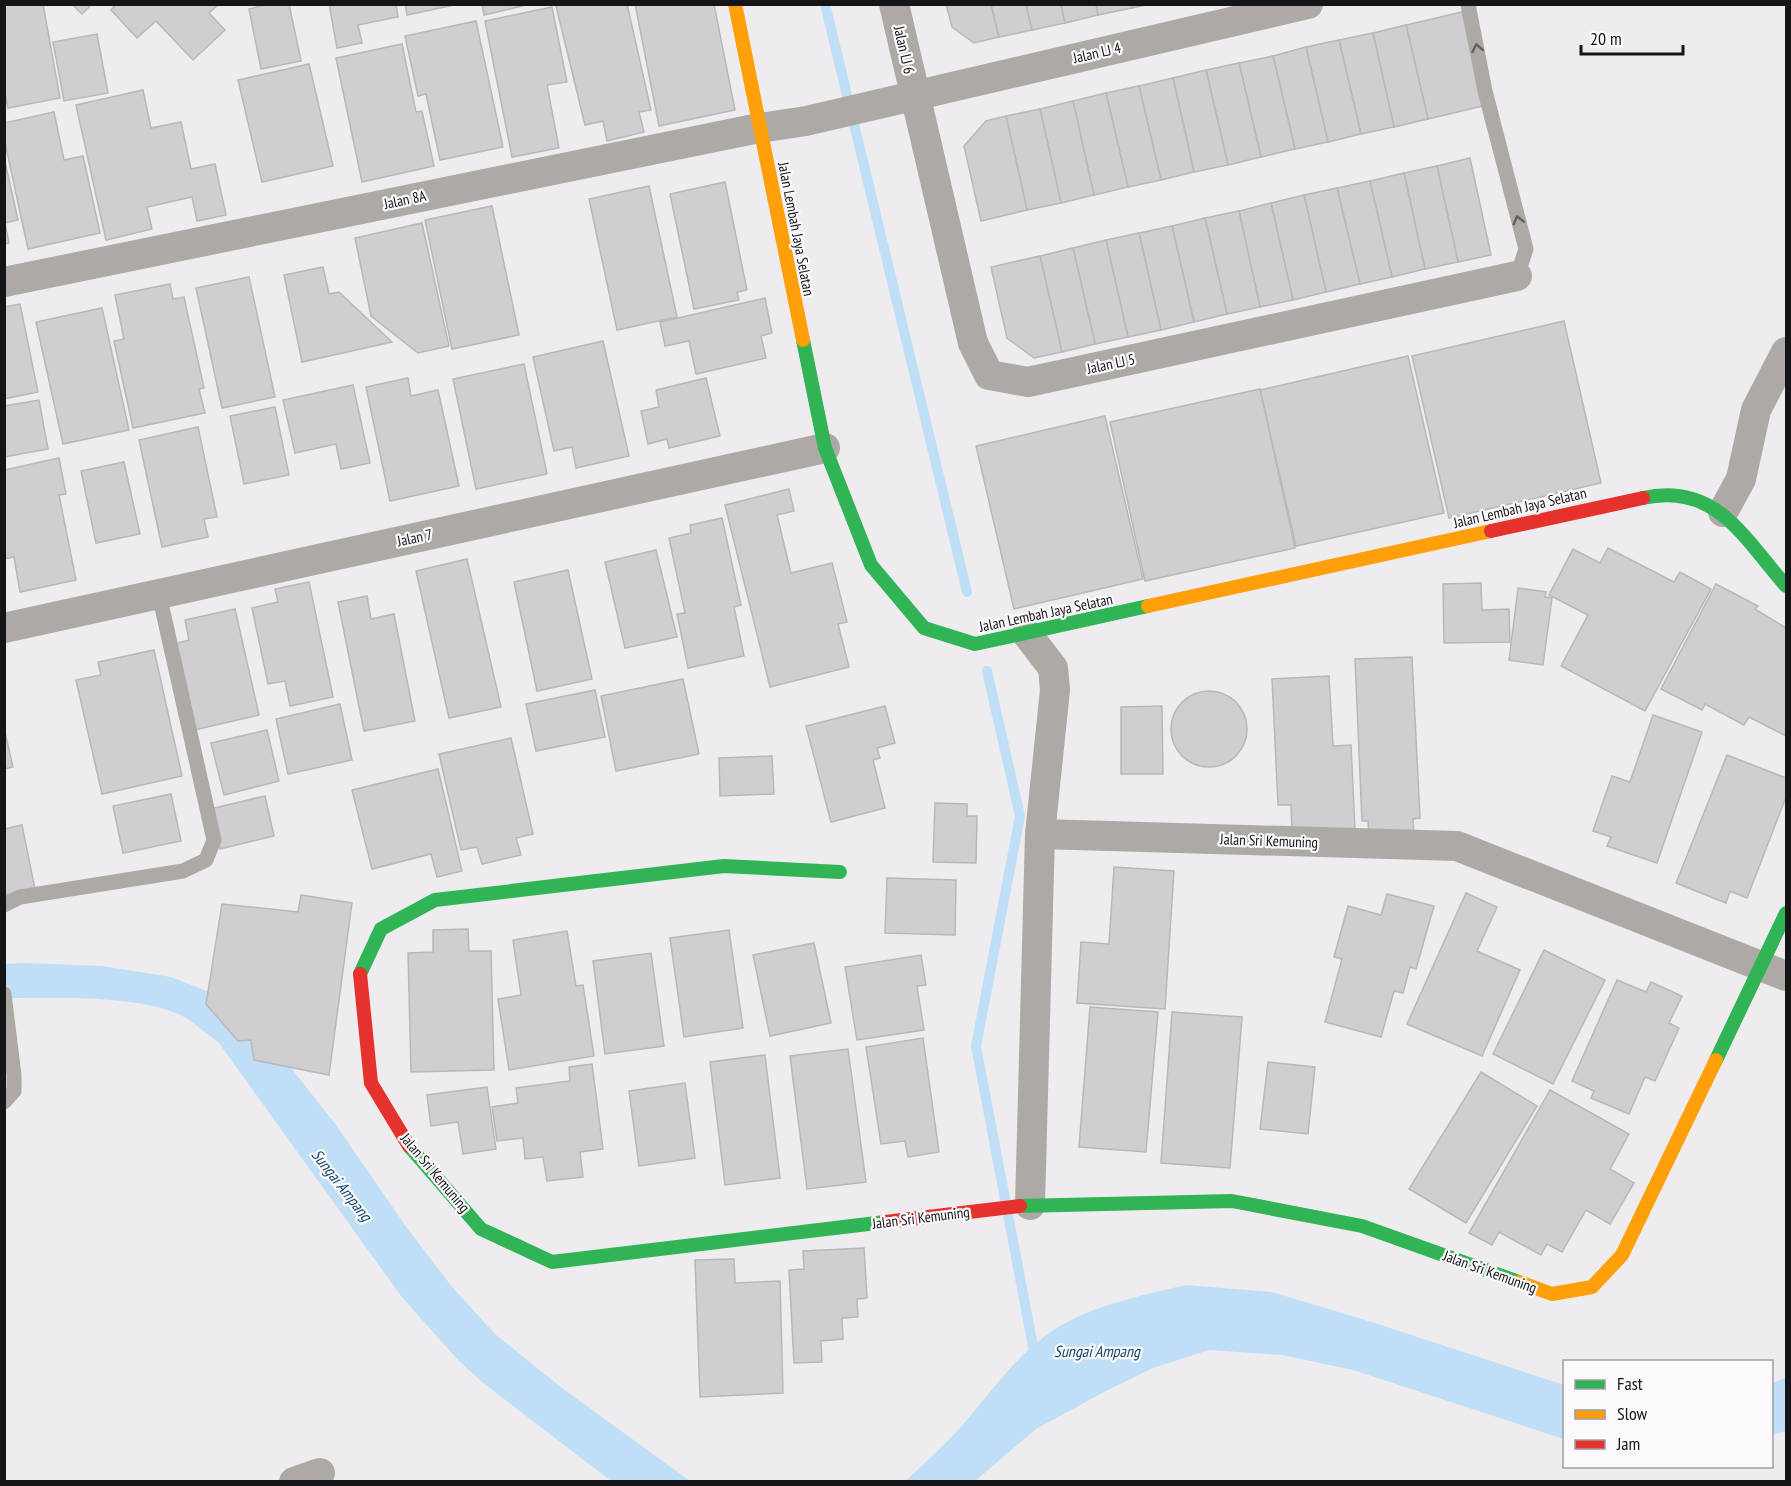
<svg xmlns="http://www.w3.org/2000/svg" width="1791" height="1486" font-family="'PT Sans Narrow',sans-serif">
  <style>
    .water { fill: #bfdff6 }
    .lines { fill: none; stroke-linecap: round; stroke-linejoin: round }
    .stream { stroke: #bfdff6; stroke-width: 10 }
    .building { fill: #d0ced1; stroke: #b9b7ba; stroke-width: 1.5 }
    .lane { stroke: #ada9a4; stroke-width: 15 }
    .street { stroke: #ada9a4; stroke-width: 30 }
    .fast { stroke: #30b455; stroke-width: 14 }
    .slow { stroke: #ff9f0a; stroke-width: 14 }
    .jam { stroke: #e5322d; stroke-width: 14 }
    .oneway { stroke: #615e5d }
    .labels { text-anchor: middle; stroke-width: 4.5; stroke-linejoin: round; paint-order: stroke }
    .street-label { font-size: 15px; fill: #151416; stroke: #fcf9fd }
    .water-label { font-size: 16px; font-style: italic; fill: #124a69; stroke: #fcf9fd }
  </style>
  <rect width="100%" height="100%" fill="#eeecef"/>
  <!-- water -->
  <g class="water">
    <path d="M22,963L102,966L171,977L217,995L251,1017L336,1125L407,1228L453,1288L495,1334L562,1388L690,1481H611L482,1382L457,1359L401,1296L219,1043C208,1035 197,1025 186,1018C144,994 53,998 5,998V964Z"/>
    <path d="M1186,1285L1272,1292L1375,1323L1564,1385V1439L1353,1370L1282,1355L1209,1350L1153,1368L1106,1391L1036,1429L975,1481H906C924,1463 944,1446 961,1427C989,1395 1016,1355 1052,1331C1092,1305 1140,1296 1186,1285Z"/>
    <polygon points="1786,1378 1786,1431 1772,1435 1772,1383"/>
  </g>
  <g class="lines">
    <!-- stream -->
    <g class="stream">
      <polyline points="825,4 967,592"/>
      <polyline points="987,671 1020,816 976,1046 1036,1362"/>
    </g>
  </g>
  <!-- building -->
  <g class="building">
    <polygon points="4,4 43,4 60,98 8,108 4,89"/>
    <polygon points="72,4 92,4 82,14"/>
    <polygon points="116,4 219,4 209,13 225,30 193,60 156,21 137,38 111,10"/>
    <polygon points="268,4 289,4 301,61 261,69 249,9"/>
    <polygon points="329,4 396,4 398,17 358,25 362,43 337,48"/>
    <polygon points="405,4 459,4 407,15"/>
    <polygon points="482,4 531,4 484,15"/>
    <polygon points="562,4 627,4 651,110 639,112 644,132 607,141 603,121 585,125 556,6"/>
    <polygon points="635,4 714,4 735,110 659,126"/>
    <polygon points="946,4 991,4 999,37 974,43 952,27"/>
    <polygon points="991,4 1026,4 1032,30 999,37"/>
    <polygon points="1026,4 1061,4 1065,23 1032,30"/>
    <polygon points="1061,4 1096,4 1098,15 1065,23"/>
    <polygon points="1096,4 1131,4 1132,8 1098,15"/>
    <polygon points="1131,4 1150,4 1132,8"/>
    <polygon points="552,7 567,82 547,85 559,148 512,157 485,21"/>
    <polygon points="1462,12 1483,106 1428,119 1406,25"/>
    <polygon points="476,21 503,147 440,160 426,94 418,96 405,36"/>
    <polygon points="1406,25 1428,119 1394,127 1373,33"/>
    <polygon points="1373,33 1394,127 1361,134 1339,40"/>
    <polygon points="97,34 108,93 64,101 53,42"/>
    <polygon points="1339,40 1361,134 1328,142 1306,47"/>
    <polygon points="402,44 416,112 422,111 434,166 362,182 336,58"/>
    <polygon points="1306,47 1328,142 1295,149 1273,56"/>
    <polygon points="1273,56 1295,149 1261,157 1239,63"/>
    <polygon points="1239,63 1261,157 1228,165 1206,70"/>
    <polygon points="309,64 333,166 262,182 238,80"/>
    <polygon points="1206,70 1228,165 1194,172 1173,78"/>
    <polygon points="1173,78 1194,172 1161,180 1139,86"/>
    <polygon points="1139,86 1161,180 1128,187 1106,93"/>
    <polygon points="143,90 151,128 181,122 191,169 215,164 226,215 197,221 192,197 147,207 152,229 106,240 76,105"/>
    <polygon points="1106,93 1128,187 1094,195 1073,101"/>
    <polygon points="1073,101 1094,195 1061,203 1040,109"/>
    <polygon points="1040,109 1061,203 1027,210 1006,116"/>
    <polygon points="54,112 64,160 83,156 100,233 28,249 4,138 4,123"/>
    <polygon points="1006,116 1027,210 981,221 964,146 986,121"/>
    <polygon points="4,157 18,220 5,223 9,243 4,244"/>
    <polygon points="1470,158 1491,255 1458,262 1437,166"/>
    <polygon points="1437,166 1458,262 1425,269 1404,173"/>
    <polygon points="1404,173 1425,269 1392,277 1370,181"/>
    <polygon points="1370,181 1392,277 1360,284 1337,188"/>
    <polygon points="725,182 747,290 737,292 739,300 694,309 670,194"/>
    <polygon points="649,186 677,317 617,330 589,199"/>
    <polygon points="1337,188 1360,284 1326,292 1304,195"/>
    <polygon points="1304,195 1326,292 1293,300 1271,203"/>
    <polygon points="1271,203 1293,300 1260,307 1239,211"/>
    <polygon points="492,206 519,335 452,349 425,220"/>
    <polygon points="1239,211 1260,307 1227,314 1205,218"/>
    <polygon points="1205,218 1227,314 1194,322 1172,226"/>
    <polygon points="422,223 449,346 418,353 371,316 355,238"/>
    <polygon points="1172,226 1194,322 1161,330 1139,233"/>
    <polygon points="1139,233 1161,330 1128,337 1106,240"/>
    <polygon points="1106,240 1128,337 1095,344 1073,248"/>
    <polygon points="1073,248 1095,344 1062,352 1040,256"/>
    <polygon points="1040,256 1062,352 1034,358 1007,338 991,267"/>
    <polygon points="323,267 329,294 339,292 392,342 302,362 284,275"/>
    <polygon points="249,277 275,397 222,408 196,288"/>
    <polygon points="170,284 173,299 184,297 204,388 199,389 205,413 133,428 114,341 124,339 115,295"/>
    <polygon points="765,298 772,333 761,336 766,358 696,374 689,341 665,346 660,322"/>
    <polygon points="20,304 38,392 4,399 4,307"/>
    <polygon points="102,308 129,430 63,444 36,322"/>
    <polygon points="1564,321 1601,483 1449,518 1412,356"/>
    <polygon points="603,341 629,456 576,468 572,447 554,451 533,357"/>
    <polygon points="1408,356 1444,513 1296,546 1260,390"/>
    <polygon points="524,364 547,474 476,489 453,379"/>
    <polygon points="408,378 411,396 438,390 459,486 390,501 366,387"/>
    <polygon points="706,378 720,436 669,448 667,439 648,444 641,411 659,407 656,390"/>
    <polygon points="353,385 370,463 341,469 336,444 295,453 283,400"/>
    <polygon points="1260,389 1295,548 1145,581 1110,422"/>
    <polygon points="39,400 48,449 4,457 4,406"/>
    <polygon points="275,407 289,475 244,484 230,416"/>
    <polygon points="1105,416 1143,579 1014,609 976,446"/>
    <polygon points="198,427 217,517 204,519 208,537 162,547 139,440"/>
    <polygon points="59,458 66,494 59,495 76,580 20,592 14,557 4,559 4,470"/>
    <polygon points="124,462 140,534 96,543 81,471"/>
    <polygon points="789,489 794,511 777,515 791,573 832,563 847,622 838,624 849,667 770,687 725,505"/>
    <polygon points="722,518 741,605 734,607 744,656 688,668 677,614 685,613 669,538 691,533 690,525"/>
    <polygon points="1608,548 1674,582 1680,572 1711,589 1645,711 1561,666 1588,615 1549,595 1573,549 1600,563"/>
    <polygon points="656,550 677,637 625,648 605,562"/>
    <polygon points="467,559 501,707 449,718 416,571"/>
    <polygon points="568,570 592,679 537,691 514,582"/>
    <polygon points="309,582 333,697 290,706 285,681 268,684 252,608 278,602 275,589"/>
    <polygon points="1481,583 1482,610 1509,609 1510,642 1444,643 1443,584"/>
    <polygon points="1716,584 1758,606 1755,609 1786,628 1786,736 1749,717 1744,725 1705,704 1702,710 1661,689"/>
    <polygon points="1518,588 1546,592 1545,597 1552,598 1543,665 1509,660"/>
    <polygon points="367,596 371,619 394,614 415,721 364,731 338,602"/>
    <polygon points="235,609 259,715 194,730 174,644 189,640 185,620"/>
    <polygon points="154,650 182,776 102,794 76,680 101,675 98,662"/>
    <polygon points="1412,657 1420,818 1413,819 1414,834 1369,837 1368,821 1362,821 1355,659"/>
    <polygon points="1329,676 1333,746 1351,745 1355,830 1292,833 1291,805 1278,805 1272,679"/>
    <polygon points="683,679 699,754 616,771 601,696"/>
    <polygon points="595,690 605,737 536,751 526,704"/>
    <circle cx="1209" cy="729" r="38"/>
    <polygon points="340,704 352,760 288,774 276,719"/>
    <polygon points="885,706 895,743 877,748 880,758 873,760 885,808 831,822 806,726"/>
    <polygon points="1162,706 1163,774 1121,774 1121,707"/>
    <polygon points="1653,715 1702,732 1657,863 1607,846 1611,837 1593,831 1612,776 1630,782"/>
    <polygon points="4,728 13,767 4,769"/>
    <polygon points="267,730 279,781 224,795 211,743"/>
    <polygon points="511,738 533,834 516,838 521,855 482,864 477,847 461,850 439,754"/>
    <polygon points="1727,755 1786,778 1786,797 1747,898 1730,891 1726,903 1676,883"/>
    <polygon points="772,756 774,794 720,796 719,758"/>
    <polygon points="438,769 462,871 437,877 431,854 372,869 352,790"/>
    <polygon points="171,794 181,841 123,853 113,806"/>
    <polygon points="265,796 274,836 220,849 210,809"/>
    <polygon points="935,803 967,804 967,816 977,816 976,863 933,862"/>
    <polygon points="22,825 35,889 4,895 4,829"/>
    <polygon points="1114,867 1174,871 1165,1009 1077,1003 1081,942 1109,944"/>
    <polygon points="887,878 956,880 955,935 885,933"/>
    <polygon points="1466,893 1497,907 1477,951 1520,970 1482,1056 1407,1024"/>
    <polygon points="1387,894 1434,906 1416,969 1410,967 1403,993 1394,991 1381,1037 1325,1022 1342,959 1334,957 1348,906 1381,915"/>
    <polygon points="301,895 352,903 329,1075 254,1060 251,1040 238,1041 206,1004 222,904 298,912"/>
    <polygon points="468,929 469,951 491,951 494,1070 411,1072 408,953 433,952 433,930"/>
    <polygon points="729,930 743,1028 684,1037 670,938"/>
    <polygon points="567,931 576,986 583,985 594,1056 509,1070 498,999 521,995 513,940"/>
    <polygon points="814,943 831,1023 770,1036 753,955"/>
    <polygon points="1544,950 1605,980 1553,1084 1493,1054"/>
    <polygon points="651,953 664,1046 605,1054 593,961"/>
    <polygon points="921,955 926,985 917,986 924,1030 857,1040 845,967"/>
    <polygon points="1617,980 1646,992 1651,982 1682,996 1669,1023 1679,1028 1655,1081 1645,1077 1629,1114 1591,1098 1594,1091 1572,1081"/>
    <polygon points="1090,1007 1158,1012 1146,1152 1079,1147"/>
    <polygon points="1172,1012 1242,1017 1230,1168 1161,1163"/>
    <polygon points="923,1038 939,1152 908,1157 905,1141 881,1144 866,1047"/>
    <polygon points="848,1049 866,1182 807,1189 790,1056"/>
    <polygon points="765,1055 780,1178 725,1185 710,1062"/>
    <polygon points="1268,1062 1315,1067 1308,1134 1260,1129"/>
    <polygon points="592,1064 603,1149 580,1152 583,1177 547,1181 543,1157 525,1159 523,1138 497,1141 492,1107 518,1103 516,1088 570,1081 569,1067"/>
    <polygon points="1481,1072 1537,1106 1466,1223 1409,1189"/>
    <polygon points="685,1083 695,1158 639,1166 629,1091"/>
    <polygon points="487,1087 496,1149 463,1154 458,1122 431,1126 427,1095"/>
    <polygon points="1550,1090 1629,1134 1610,1169 1634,1183 1610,1224 1586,1210 1562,1252 1547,1244 1541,1255 1499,1232 1492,1245 1469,1233"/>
    <polygon points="864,1248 867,1298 857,1299 858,1317 842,1318 843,1339 821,1341 822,1362 794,1363 789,1270 804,1269 803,1251"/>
    <polygon points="734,1259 735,1283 780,1281 783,1393 700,1397 695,1260"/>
  </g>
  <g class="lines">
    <!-- lane -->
    <g class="lane">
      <polyline points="1468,4 1485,91 1526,249 1517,276"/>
      <polyline points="4,905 20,897 183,871 206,860 214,840 159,594"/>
      <polyline points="4,994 14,1075 14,1091 4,1102"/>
    </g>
    <!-- street -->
    <g class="street">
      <polyline points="894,4 973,343 989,375 1028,382 1517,276"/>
      <polyline points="4,282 759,128 806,121 1308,4"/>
      <polyline points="1723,512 1741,479 1756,410 1786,352"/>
      <polyline points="4,628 825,448"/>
      <polyline points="1027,634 1053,668 1055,690 1040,834 1030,1205"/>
      <polyline points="1040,834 1457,846 1786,976"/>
      <polyline points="294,1482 320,1473"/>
    </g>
    <!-- fast -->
    <g class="fast">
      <polyline points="803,340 825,448 871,565 924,628 975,644 1148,606"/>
      <path d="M1643,498C1716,482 1744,538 1786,586"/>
      <polyline points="360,974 381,929 435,900 724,866 840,872"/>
      <polyline points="1716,1060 1786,913"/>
      <polyline points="409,1146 481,1229 552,1262 885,1222"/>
      <polyline points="1020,1206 1232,1201 1362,1226 1519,1282"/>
    </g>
    <!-- slow -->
    <g class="slow">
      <polyline points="735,4 803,340"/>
      <polyline points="1148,606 1491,531"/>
      <polyline points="1519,1282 1552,1294 1592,1287 1622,1255 1716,1060"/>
    </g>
    <!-- jam -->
    <g class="jam">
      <polyline points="1491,531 1643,498"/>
      <polyline points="360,974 371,1083 409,1146"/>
      <polyline points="885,1222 1020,1206"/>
    </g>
  </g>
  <!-- one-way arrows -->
  <defs><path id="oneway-chevron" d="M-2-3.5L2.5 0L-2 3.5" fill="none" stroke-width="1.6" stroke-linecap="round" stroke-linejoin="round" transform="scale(1.5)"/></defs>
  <g class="oneway">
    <use href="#oneway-chevron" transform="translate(1477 48) rotate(-101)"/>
    <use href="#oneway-chevron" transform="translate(1518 220) rotate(-104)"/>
  </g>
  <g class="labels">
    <!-- street labels -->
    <g class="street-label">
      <text transform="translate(904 50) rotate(77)" y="5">Jalan LJ 6</text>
      <text transform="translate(1097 53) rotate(-13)" y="5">Jalan LJ 4</text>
      <text transform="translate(405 200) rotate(-12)" y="5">Jalan 8A</text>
      <text transform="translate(796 229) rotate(79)" y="5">Jalan Lembah Jaya Selatan</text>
      <text transform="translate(1111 364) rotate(-12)" y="5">Jalan LJ 5</text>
      <text transform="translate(1520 508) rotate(-13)" y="5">Jalan Lembah Jaya Selatan</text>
      <text transform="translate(415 538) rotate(-12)" y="5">Jalan 7</text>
      <text transform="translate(1046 613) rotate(-12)" y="5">Jalan Lembah Jaya Selatan</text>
      <text transform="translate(1269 841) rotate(2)" y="5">Jalan Sri Kemuning</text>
      <text transform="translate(435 1173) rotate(50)" y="5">Jalan Sri Kemuning</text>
      <text transform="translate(921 1218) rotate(-7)" y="5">Jalan Sri Kemuning</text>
      <text transform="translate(1490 1272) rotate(20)" y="5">Jalan Sri Kemuning</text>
    </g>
    <!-- water labels -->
    <g class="water-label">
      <text transform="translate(342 1185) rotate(52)" y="6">Sungai Ampang</text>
      <text x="1097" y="1357">Sungai Ampang</text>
    </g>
  </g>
  <!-- border -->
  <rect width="1791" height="1486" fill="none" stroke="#151416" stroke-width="12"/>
  <!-- legend -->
  <rect x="1563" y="1360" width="210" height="108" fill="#fcf9fd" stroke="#a09da1" stroke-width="1.5"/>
  <rect x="1575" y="1380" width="30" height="9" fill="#30b455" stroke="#a09da1" stroke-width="1.5"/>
  <text x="1617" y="1390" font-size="18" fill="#151416">Fast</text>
  <rect x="1575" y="1410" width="30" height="9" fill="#ff9f0a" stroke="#a09da1" stroke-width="1.5"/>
  <text x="1617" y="1420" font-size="18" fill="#151416">Slow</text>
  <rect x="1575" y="1440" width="30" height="9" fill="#e5322d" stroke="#a09da1" stroke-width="1.5"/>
  <text x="1617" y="1450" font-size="18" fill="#151416">Jam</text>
  <!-- scale -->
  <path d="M1581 45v9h102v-9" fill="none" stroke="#151416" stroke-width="3"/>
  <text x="1590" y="45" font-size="18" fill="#151416" stroke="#fcf9fd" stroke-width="4.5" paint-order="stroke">20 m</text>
</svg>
